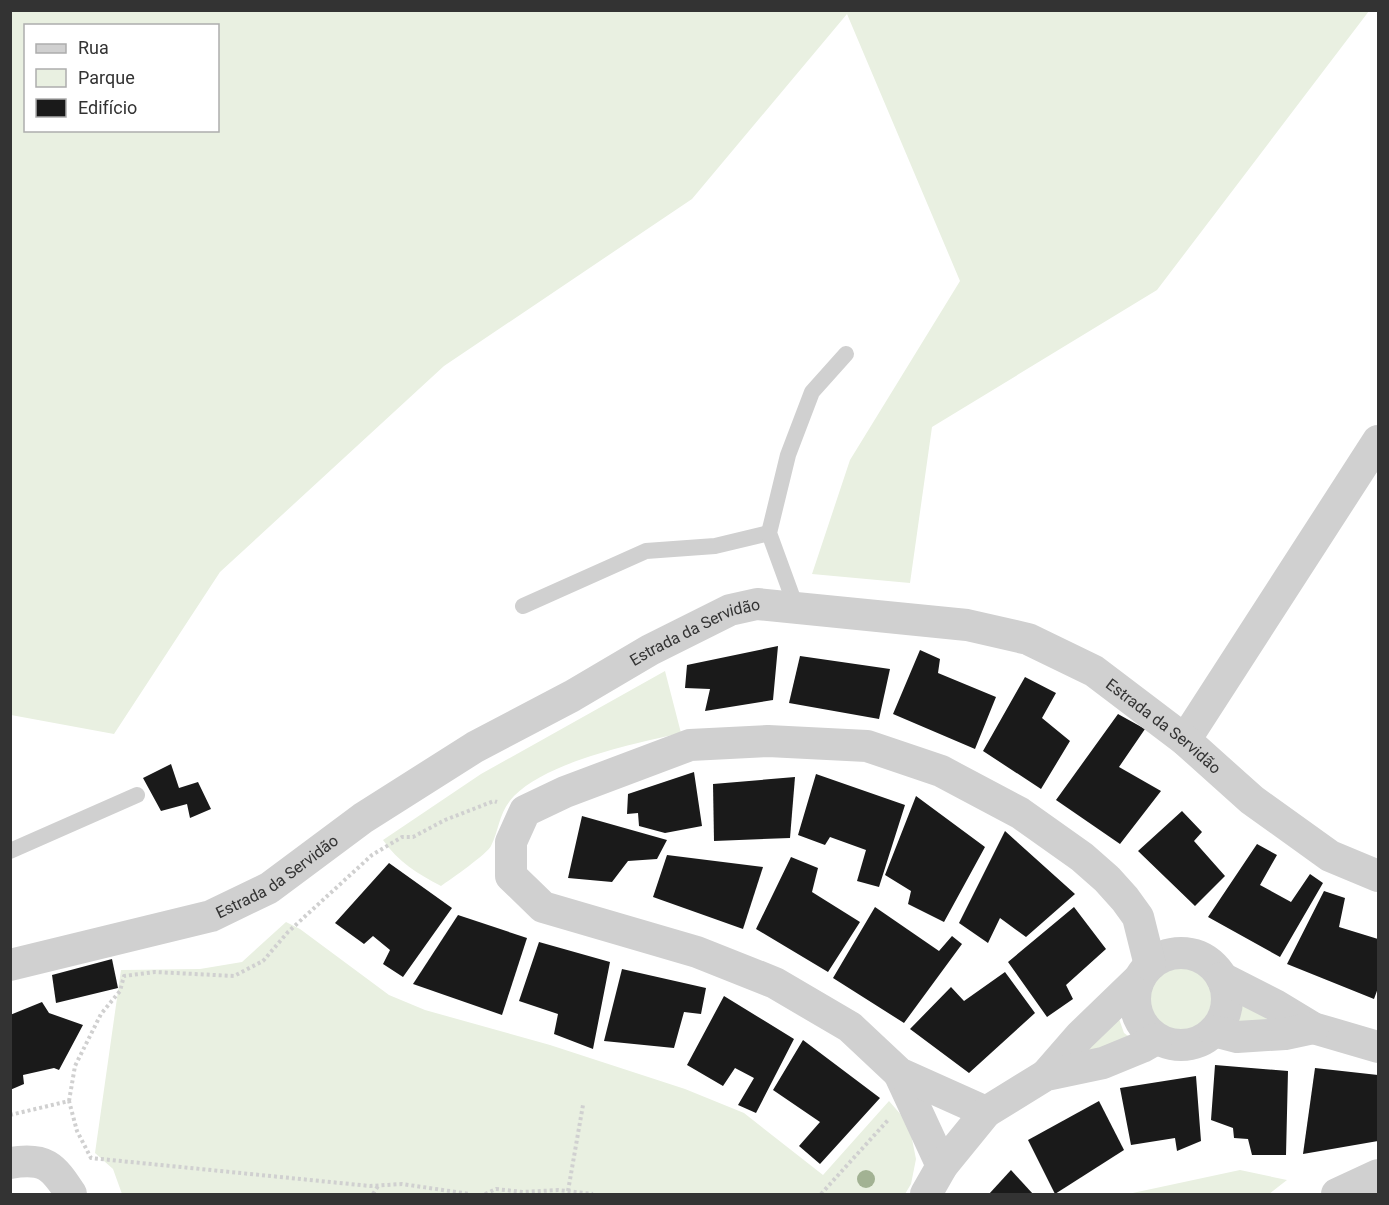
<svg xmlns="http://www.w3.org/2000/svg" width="1389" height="1205" font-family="Roboto,sans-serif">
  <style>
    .green { fill: #e9f0e1; fill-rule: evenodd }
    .building { fill: #1a1a1a }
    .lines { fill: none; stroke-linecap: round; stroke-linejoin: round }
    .path { stroke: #d0d0d0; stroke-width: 4; stroke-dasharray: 3 3; stroke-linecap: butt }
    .lane { stroke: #d0d0d0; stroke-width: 16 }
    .street { stroke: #d0d0d0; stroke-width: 32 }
    .tree { fill: #a2b293 }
    .labels { text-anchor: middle; stroke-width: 6; stroke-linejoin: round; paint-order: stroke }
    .street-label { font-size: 16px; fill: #333; stroke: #fff }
  </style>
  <rect width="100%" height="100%" fill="#fff"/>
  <!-- green -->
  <g class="green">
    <path d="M10,11L11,10L1369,11L1157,290L932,427L910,583L812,574L850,460L960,281L847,14L692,199L444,366L220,572L114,734L11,715ZM26,26H218V130H26Z"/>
    <path d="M665,671L681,733C633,744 549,761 514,796C498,813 500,828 491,846C487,854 451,879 441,886C418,874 398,862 383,840L481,774Z"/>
    <polygon points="286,922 300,929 389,995 425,1010 550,1045 685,1089 744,1113 823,1175 889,1101 909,1124 916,1159 911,1184 905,1194 122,1194 113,1169 95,1153 121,970 200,969 242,962"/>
    <circle cx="1181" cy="999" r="35"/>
    <polygon points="1236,996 1267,1016 1266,1023 1261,1030 1234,1020 1237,1008"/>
    <polygon points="1118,1016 1124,1033 1135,1041 1074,1058"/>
    <polygon points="1240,1170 1287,1180 1269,1194 1128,1194"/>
  </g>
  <!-- building -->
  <g class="building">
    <polygon points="778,646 773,700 705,711 710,689 685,688 687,665"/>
    <polygon points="920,650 940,659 938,673 996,697 975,749 893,714"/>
    <polygon points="800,656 890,669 879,719 789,703"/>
    <polygon points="1025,677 1056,693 1042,718 1070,741 1041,789 983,751"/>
    <polygon points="1118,714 1145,729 1119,767 1161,791 1120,844 1056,800"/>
    <polygon points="171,764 179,788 198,782 211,809 190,818 187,804 161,811 143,778"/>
    <polygon points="694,772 702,826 665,833 639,826 638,813 627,814 628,794"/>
    <polygon points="816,774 905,805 879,887 857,881 866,850 830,837 825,845 798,835"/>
    <polygon points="795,777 790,838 714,841 713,784"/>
    <polygon points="916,796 985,847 944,922 908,904 911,891 885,875"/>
    <polygon points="1182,811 1202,832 1194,841 1225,876 1195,906 1138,851"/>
    <polygon points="582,816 667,840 657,859 628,861 612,882 568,878"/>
    <polygon points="1005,831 1075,894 1026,937 1000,918 988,943 959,923"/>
    <polygon points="1257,844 1277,855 1260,885 1291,902 1310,874 1323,883 1280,957 1208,917"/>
    <polygon points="667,855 763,867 743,929 653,897"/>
    <polygon points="791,857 818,868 812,892 860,922 828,972 756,929"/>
    <polygon points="389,863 452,908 403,977 383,964 390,950 373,936 364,944 335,923"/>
    <polygon points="1324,891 1345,898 1339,927 1378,939 1378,988 1374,999 1287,964"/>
    <polygon points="875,907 939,951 952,936 962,944 904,1023 833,978"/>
    <polygon points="1074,907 1106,949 1066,985 1073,999 1047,1017 1008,962"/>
    <polygon points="458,915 527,938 502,1015 413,984"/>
    <polygon points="539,942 610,962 593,1049 554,1034 558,1014 519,1001"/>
    <polygon points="112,959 118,988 56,1003 52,975"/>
    <polygon points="622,969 706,988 701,1014 684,1012 674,1048 604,1041"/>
    <polygon points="1005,972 1035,1013 969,1073 910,1029 951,987 964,1001"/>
    <polygon points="724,996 794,1039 756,1113 738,1105 754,1078 735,1068 723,1086 687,1065"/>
    <polygon points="42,1002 49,1013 83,1025 59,1070 54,1068 23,1075 24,1084 10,1090 10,1015"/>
    <polygon points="803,1040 880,1098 820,1164 799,1146 820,1122 773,1090"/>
    <polygon points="1215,1065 1288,1071 1286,1155 1252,1155 1248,1139 1234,1138 1233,1128 1211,1120"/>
    <polygon points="1315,1068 1378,1075 1378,1141 1303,1154"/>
    <polygon points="1196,1076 1201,1141 1177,1151 1175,1138 1131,1145 1120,1088"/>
    <polygon points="1099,1101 1124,1150 1055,1194 1028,1140"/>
    <polygon points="1011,1170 1033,1194 989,1194"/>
  </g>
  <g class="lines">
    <!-- path -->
    <g class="path">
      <polyline points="69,1101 75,1066 101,1014 120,991 124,976 155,972 234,976 263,961 288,932 372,855 402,837 413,837 445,820 494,801 497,802"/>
      <polyline points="10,1115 69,1101 77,1131 91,1158 370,1186 402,1184 470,1194"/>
      <polyline points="568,1191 583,1105"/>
      <polyline points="373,1194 378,1186"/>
      <polyline points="485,1194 496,1189 523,1192 558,1190 593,1194"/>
      <polyline points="821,1194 889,1119"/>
    </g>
    <!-- lane -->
    <g class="lane">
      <polyline points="523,606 646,551 715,546 769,533"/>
      <polyline points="796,607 769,533 788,455 812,392 846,354"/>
      <polyline points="10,851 137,795"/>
    </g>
    <!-- street -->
    <g class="street">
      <polyline points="1185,740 1378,441"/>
      <circle cx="1181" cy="999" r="46"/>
      <path id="s1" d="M10,965L211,916L269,888L363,818L475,747L572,696L650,650L730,610L757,604L967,625L1028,639L1094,671L1185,740L1252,800L1330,856L1378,876"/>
      <polyline points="1222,978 1275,1005 1313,1028 1378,1047"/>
      <polyline points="1214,1031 1237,1037 1285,1034 1313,1028"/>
      <polyline points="899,1073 942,1166"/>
      <polyline points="1046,1075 1080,1036 1139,979"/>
      <polyline points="986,1112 899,1073 850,1027 775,983 697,952 543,907 511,876 511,842 525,811 565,792 690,745 768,741 867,746 941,771 1020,813 1082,857 1107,879 1125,899 1138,917 1150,965"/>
      <path d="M10,1163C45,1157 53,1166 71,1194"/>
      <polyline points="926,1194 942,1166 986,1112 1046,1075 1103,1063 1142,1047 1156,1039"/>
      <polyline points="1337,1194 1378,1175"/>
    </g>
  </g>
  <!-- trees -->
  <circle class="tree" cx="866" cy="1179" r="9"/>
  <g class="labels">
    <!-- street labels -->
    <g class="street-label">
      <text dy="6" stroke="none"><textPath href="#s1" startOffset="770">Estrada da Servidão</textPath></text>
      <text dy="6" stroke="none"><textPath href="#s1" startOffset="1274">Estrada da Servidão</textPath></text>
      <text dy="6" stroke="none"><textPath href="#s1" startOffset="284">Estrada da Servidão</textPath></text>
    </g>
  </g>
  <!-- border -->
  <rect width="1389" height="1205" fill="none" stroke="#333333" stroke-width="24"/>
  <!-- legend -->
  <rect x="24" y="24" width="195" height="108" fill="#ffffff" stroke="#adadad" stroke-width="1.5"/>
  <rect x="36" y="44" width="30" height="9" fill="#d0d0d0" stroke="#adadad" stroke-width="1.5"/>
  <text x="78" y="54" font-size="18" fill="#333333">Rua</text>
  <rect x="36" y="69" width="30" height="18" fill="#e9f0e1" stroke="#adadad" stroke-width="1.5"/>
  <text x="78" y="84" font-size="18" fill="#333333">Parque</text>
  <rect x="36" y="99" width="30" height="18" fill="#1a1a1a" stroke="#adadad" stroke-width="1.5"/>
  <text x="78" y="114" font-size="18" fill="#333333">Edifício</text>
</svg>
